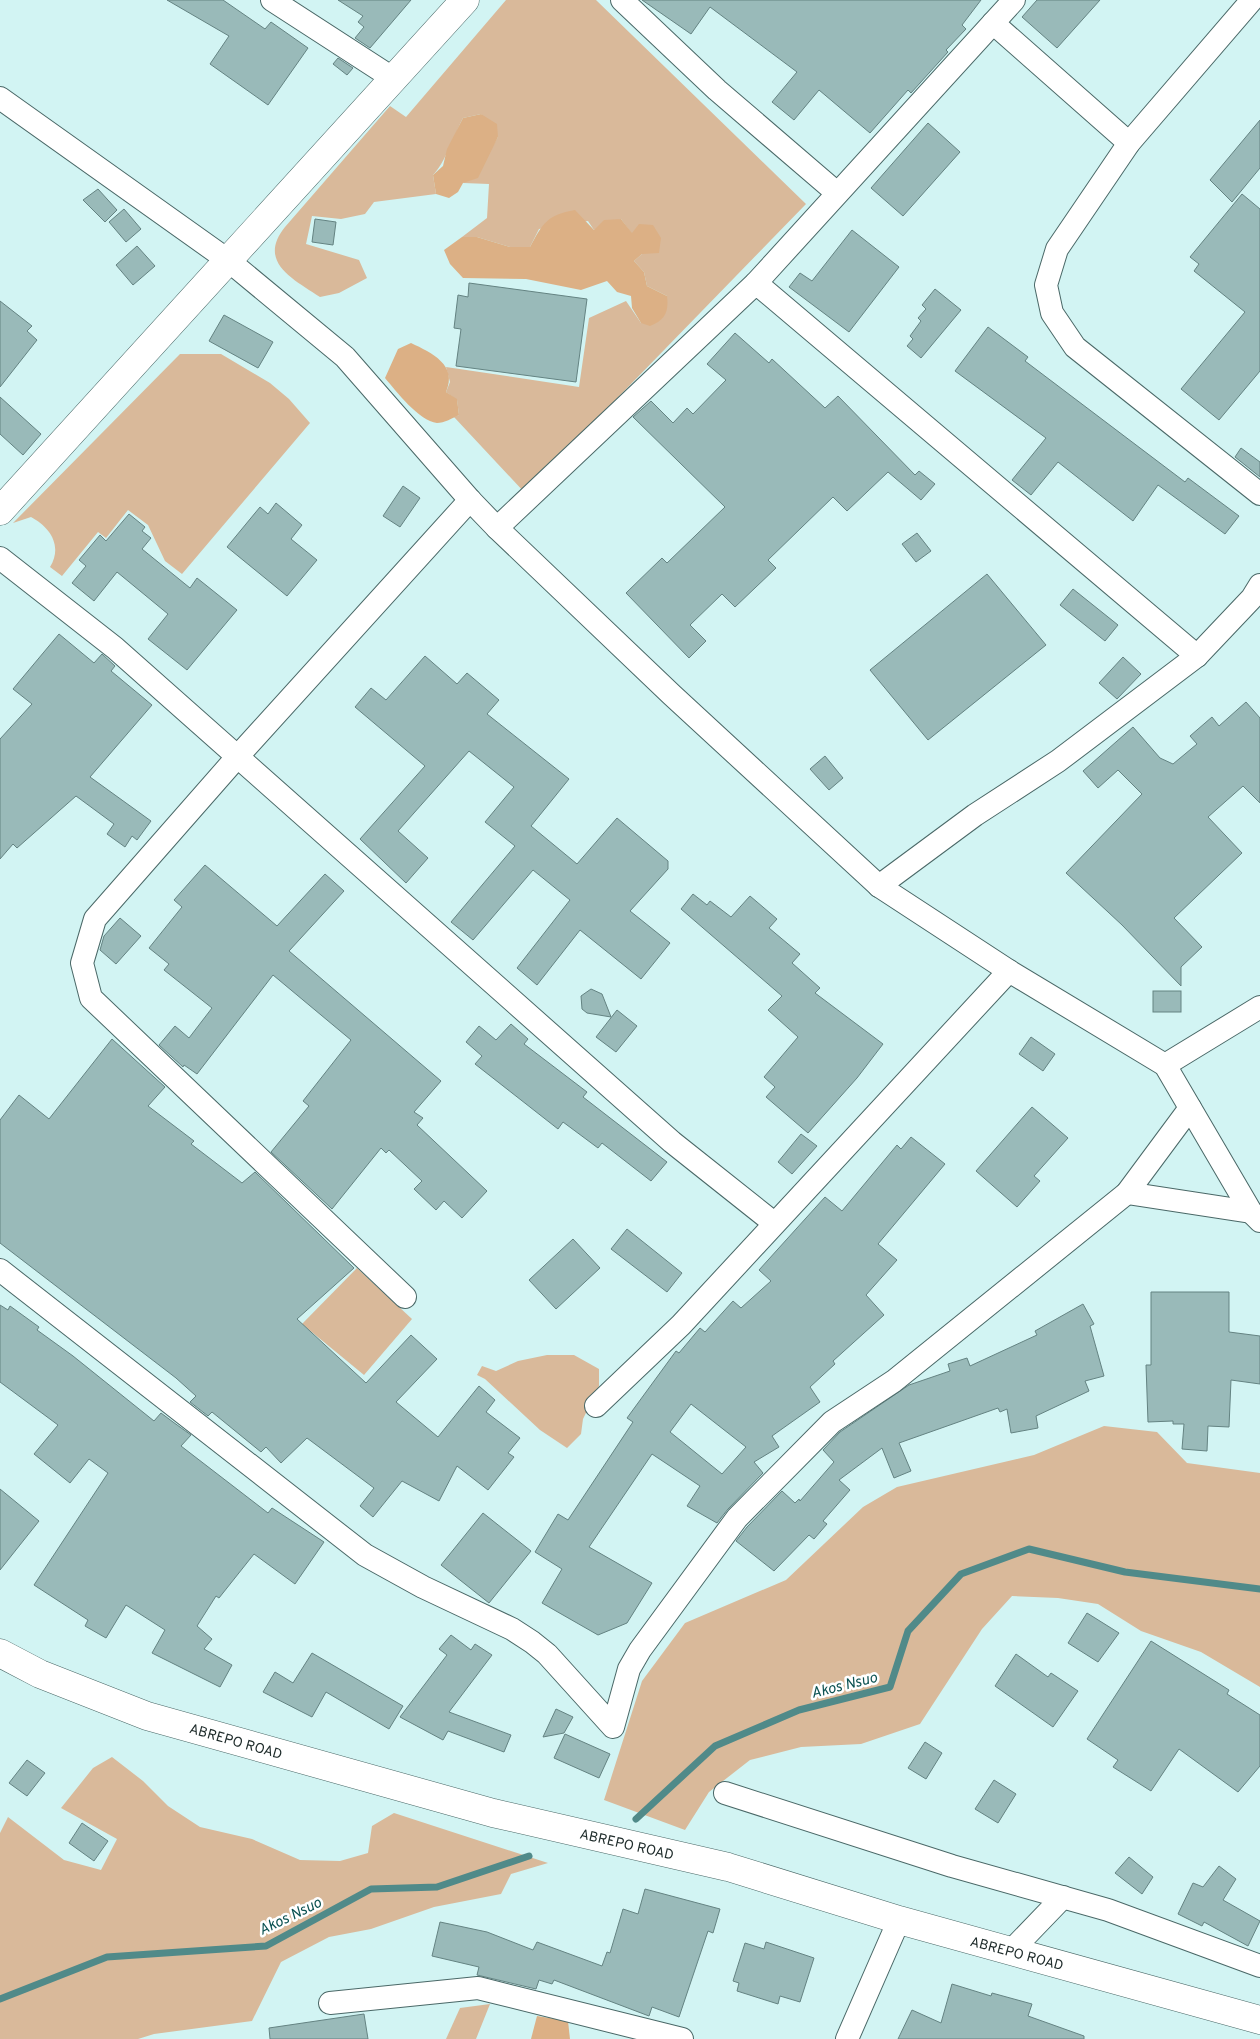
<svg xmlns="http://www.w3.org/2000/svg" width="1260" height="2039" font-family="Overpass,sans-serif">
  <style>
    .green { fill: #d9b99a }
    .forest { fill: #dcb085 }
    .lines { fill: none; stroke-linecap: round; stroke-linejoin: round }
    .stream { stroke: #508a89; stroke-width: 7 }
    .building { fill: #99bab9; stroke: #648382; fill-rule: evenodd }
    .street-casing { stroke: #4a6867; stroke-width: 24 }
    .secondary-casing { stroke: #4a6867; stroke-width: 29 }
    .street { stroke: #fff; stroke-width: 22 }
    .secondary { stroke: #fff; stroke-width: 28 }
    .labels { text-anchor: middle; stroke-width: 5; stroke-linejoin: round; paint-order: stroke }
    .street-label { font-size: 14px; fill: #202d2c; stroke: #fff }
    .water-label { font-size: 15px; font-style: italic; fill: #0c5252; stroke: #fff }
  </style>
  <rect width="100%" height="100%" fill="#d2f4f3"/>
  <!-- green -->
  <g class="green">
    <path d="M506,0H596L806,204L525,493L454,417L459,415L457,400L446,392L450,382L446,367L579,387L589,318L626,301L641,323L667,296L647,286L644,272L634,261L642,254L632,234L621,219L594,230L588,221L539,229L530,247H510L477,237H462L487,218L489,184L463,183L487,156L498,137L481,114L463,118C454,135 445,163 433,175L436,194L374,202L365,214L341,219L312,216L306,244L359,260L367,278L339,293L320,297C293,279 257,262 285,227L390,106L406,117Z"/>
    <path d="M180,354H221L270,383L289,399L310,423L182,574L165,561L148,525L128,510L106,538L98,532L62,576L50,567C63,546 50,527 31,517L13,523Z"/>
    <polygon points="357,1268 412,1319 364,1375 302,1324"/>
    <polygon points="547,1355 574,1355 599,1369 599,1386 583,1419 581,1434 567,1448 540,1430 485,1379 477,1375 482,1366 496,1371 518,1361"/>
    <polygon points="1104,1426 1157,1432 1187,1463 1260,1473 1260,1687 1201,1652 1141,1631 1098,1604 1058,1598 1012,1596 982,1629 920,1724 861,1744 801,1747 750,1760 709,1792 685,1830 604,1800 642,1681 685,1623 786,1580 863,1507 897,1487 1034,1455"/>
    <polygon points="112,1757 143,1781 168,1806 200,1827 252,1839 300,1860 340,1861 368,1853 372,1826 394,1813 548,1863 511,1874 501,1894 434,1907 371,1929 329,1937 281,1962 252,2021 154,2034 138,2039 0,2039 0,1833 8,1817 64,1860 101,1870 117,1839 61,1808 93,1768"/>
    <polygon points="490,2004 476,2039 446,2039 460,2008"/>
  </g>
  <!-- forest -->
  <g class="forest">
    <polygon points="481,114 497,124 498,137 478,178 463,183 458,192 449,198 436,194 433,175 443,166 447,149 463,118"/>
    <path d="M575,210L594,230L604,220L621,219L632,233L639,224L653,225L661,238L659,253L642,254L634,261L644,272L647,286L667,296C669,312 665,320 650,326L641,323L632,308L631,296L617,292L607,281L581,290L526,279L463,278L450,264L444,250L462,237H477L510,247H530C543,223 547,215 575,210Z"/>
    <path d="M411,343C432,353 458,365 446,392L457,399L459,415C453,418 444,423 437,423C419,421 396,391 385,378L398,349Z"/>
    <polygon points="537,2016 568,2021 570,2039 531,2039"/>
  </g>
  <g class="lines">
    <!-- stream -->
    <g class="stream">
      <polyline points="636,1819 715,1746 799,1710 890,1687 908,1631 961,1574 1029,1549 1125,1572 1260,1589"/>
      <polyline points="0,1999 107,1957 266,1946 371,1889 437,1887 529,1856"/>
    </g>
  </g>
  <!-- building -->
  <g class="building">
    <polygon points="167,0 223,0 265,29 271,22 308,48 268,105 210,64 229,36"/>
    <polygon points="338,0 411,0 370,48 355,38 364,27 358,22 363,16"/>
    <polygon points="642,0 981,0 962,25 966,29 946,50 948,52 911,93 908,90 870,133 819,90 794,120 772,102 797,72 710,7 691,34"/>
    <polygon points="1037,0 1100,0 1057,48 1022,17"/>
    <polygon points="338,58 353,68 347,75 333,64"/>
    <polygon points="1260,120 1260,168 1232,202 1210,180"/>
    <polygon points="928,123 960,152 903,216 871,188"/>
    <polygon points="98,189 117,210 105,222 83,200"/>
    <polygon points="1242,194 1260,209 1260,371 1219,420 1181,389 1245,312 1194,271 1199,264 1190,257"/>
    <polygon points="124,209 141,229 126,242 109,222"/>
    <polygon points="315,219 336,222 333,245 312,242"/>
    <polygon points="852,230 899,267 849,332 789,287 800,273 812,281"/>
    <polygon points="137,246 155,266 133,285 116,265"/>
    <polygon points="469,283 587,299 576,382 456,366 461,329 454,328 458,295 468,297"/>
    <polygon points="935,289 961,310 921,358 907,346 913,339 910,336 921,321 918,318 926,309 922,305"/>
    <polygon points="0,301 32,326 27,331 37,340 0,387"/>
    <polygon points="224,315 273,342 258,368 209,341"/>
    <polygon points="988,327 1028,357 1025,361 1185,482 1188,478 1239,516 1225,534 1158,485 1133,521 1058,462 1031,495 1012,480 1046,438 955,371"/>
    <polygon points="735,333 769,363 772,359 825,408 838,396 915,475 919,471 935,484 921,500 888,472 847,511 833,497 768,560 776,568 735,607 722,594 690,625 706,641 689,658 626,593 662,558 667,563 725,507 633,417 651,401 673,423 687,408 693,414 726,380 707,364"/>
    <polygon points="0,397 41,434 23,455 0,434"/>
    <polygon points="1241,448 1260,462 1260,477 1235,457"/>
    <polygon points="403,486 420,498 400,527 383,516"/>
    <polygon points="276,503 302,525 291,539 317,560 287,596 227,547 260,507 268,514"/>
    <polygon points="129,514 145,527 142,531 151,538 142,549 190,588 197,578 237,610 187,670 148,639 168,614 117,572 94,601 72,583 86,566 79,560 100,535 106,541"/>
    <polygon points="917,533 931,551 916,562 902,544"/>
    <polygon points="987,574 1046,645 928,740 870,670"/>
    <polygon points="1073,589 1118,625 1105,641 1060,605"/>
    <polygon points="59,634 94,663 102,654 115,666 111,671 152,705 90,777 151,821 137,840 132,836 125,847 107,834 114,824 76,796 17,848 13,844 0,859 0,739 32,704 13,689"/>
    <polygon points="425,656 457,684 467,673 499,700 487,714 569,779 531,826 577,864 617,818 668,861 668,869 630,911 670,943 641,979 580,930 537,985 517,968 570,900 533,870 473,940 451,922 515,846 485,822 514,787 469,751 398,831 428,858 406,883 360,839 425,766 355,707 371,688 386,700"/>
    <polygon points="1123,657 1141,674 1117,699 1099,683"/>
    <polygon points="1246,702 1260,718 1260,803 1243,786 1208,817 1242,853 1174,918 1202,947 1181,967 1181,986 1122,925 1066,873 1142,794 1118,770 1098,788 1083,771 1133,727 1160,758 1173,764 1197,744 1190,736 1212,717 1219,726"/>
    <polygon points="825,756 843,778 829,790 810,769"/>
    <polygon points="205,865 277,926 325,874 344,891 289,951 441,1081 414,1112 423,1118 417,1125 487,1191 462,1218 444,1201 436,1210 414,1189 422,1181 389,1150 386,1153 381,1148 332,1209 271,1152 309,1106 303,1101 351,1040 273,975 197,1074 184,1065 183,1067 159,1045 175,1026 189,1038 212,1008 164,970 169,964 149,948 182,907 174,900"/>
    <polygon points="693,894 707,905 710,901 731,917 750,896 777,919 769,928 800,954 792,963 820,988 815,993 883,1044 857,1078 808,1133 766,1097 775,1087 764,1077 798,1037 768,1010 782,996 681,909"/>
    <polygon points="120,918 141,936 116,964 100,950 104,936"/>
    <polygon points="591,989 602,994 611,1017 587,1013 582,1009 581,996"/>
    <rect x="1153" y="991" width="28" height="21"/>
    <polygon points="617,1010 637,1026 616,1052 596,1037"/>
    <polygon points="511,1024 528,1039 524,1044 587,1092 583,1097 667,1162 651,1181 602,1143 598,1148 563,1122 558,1129 475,1064 482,1056 466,1042 479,1026 496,1040"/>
    <polygon points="1031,1037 1055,1054 1043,1071 1019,1054"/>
    <polygon points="112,1039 165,1087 148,1106 194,1141 191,1144 242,1183 255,1172 354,1268 297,1319 366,1383 411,1335 437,1359 396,1402 438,1437 479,1386 495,1400 486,1412 520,1438 508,1453 514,1457 488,1490 457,1466 439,1501 402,1481 373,1517 360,1506 374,1488 307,1438 281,1463 266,1447 261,1452 212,1412 208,1416 190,1402 196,1396 176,1378 0,1243 0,1120 19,1095 49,1119"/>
    <polygon points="1032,1107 1068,1138 1034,1176 1040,1181 1017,1207 976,1171"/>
    <polygon points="801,1134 817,1146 792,1174 778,1162"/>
    <path d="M911,1137L945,1164L878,1244L897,1260L866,1295L884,1315L833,1361L835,1364L810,1387L820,1402L772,1436L779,1447L754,1462L763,1473L728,1509L717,1523L687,1506L700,1486L652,1454L589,1547L652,1583L627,1623L598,1635L542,1603L562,1569L535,1552L558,1514L568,1520L633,1422L627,1418L676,1351L679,1353L700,1328L705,1332L733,1301L741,1308L771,1281L759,1270L825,1197L842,1211L897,1145L901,1149ZM691,1404L746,1447L722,1474L670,1432Z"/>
    <polygon points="627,1229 682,1273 667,1292 611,1249"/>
    <polygon points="573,1239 600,1268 556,1309 529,1280"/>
    <polygon points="1151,1292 1229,1292 1229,1332 1260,1336 1260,1384 1231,1380 1229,1427 1208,1426 1207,1451 1182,1449 1184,1424 1173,1424 1173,1421 1148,1422 1146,1365 1151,1365"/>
    <polygon points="1083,1304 1094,1324 1090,1326 1104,1376 1085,1381 1089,1391 1036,1416 1038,1428 1011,1433 1007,1409 1000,1412 998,1408 899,1443 911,1471 894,1478 882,1448 839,1480 850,1490 823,1521 827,1524 814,1539 809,1535 774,1571 736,1541 747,1527 782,1491 795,1503 799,1499 800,1501 834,1462 823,1450 840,1432 909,1385 950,1371 948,1364 967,1358 970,1366 1037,1335 1035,1331"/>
    <polygon points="0,1305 8,1310 10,1306 39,1327 37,1330 73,1356 154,1421 161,1413 173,1422 191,1435 181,1446 268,1513 272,1508 324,1542 295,1584 254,1554 219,1598 216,1596 197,1626 212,1639 204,1649 232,1665 220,1687 152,1653 165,1630 126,1605 106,1638 85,1626 88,1620 34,1585 108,1473 89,1459 70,1483 34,1454 58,1425 0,1382"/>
    <polygon points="0,1489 39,1521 0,1570"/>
    <polygon points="483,1513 531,1551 489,1603 441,1565"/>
    <polygon points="1087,1613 1119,1633 1098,1662 1068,1643"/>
    <polygon points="451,1635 471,1650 475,1644 492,1655 449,1712 511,1735 504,1752 448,1731 443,1740 400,1717 447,1655 439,1649"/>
    <polygon points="1151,1641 1229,1690 1227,1694 1260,1715 1260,1766 1238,1792 1179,1749 1151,1791 1113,1767 1118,1760 1087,1739"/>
    <polygon points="312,1653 403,1706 389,1729 326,1692 312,1717 263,1692 275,1672 293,1683"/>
    <polygon points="1016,1654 1048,1677 1051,1673 1078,1691 1053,1727 995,1686"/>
    <polygon points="556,1709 573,1717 564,1733 543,1737"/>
    <polygon points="565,1734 610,1754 599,1778 554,1758"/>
    <polygon points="925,1742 942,1753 926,1779 908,1768"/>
    <polygon points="27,1760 45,1773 27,1796 9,1783"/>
    <polygon points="994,1780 1016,1794 998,1823 975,1809"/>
    <polygon points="82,1823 108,1841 94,1861 69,1843"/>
    <polygon points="1129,1857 1153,1877 1142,1894 1115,1873"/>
    <polygon points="1219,1866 1236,1879 1223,1900 1260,1921 1248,1946 1204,1922 1202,1926 1178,1914 1193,1883 1203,1887"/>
    <polygon points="645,1889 720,1909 713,1933 708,1931 679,2017 652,2007 649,2016 554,1980 552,1984 539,1980 536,1989 477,1975 479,1967 432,1956 440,1922 487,1932 533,1950 537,1942 602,1966 607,1952 610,1953 623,1909 638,1914"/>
    <polygon points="766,1942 814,1958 800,2002 780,1996 778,2004 737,1991 739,1983 733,1981 745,1943 764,1949"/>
    <polygon points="952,1984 991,1996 992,1993 1032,2004 1028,2016 1084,2036 1084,2039 898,2039 912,2010 941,2023"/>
    <polygon points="364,2014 368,2039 270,2039 269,2028"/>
  </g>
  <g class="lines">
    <!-- street casing -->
    <g class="street-casing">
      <g id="street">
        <polyline points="272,0 394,79"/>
        <polyline points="622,0 717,90 837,193"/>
        <polyline points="1252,0 1129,143 1057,249 1046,285 1052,313 1075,347 1260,494"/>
        <polyline points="993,23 1129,143"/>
        <polyline points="0,98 229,261 345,357 470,500 497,528 672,695 879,886 1009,971 1165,1065 1251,1212 1260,1221"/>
        <polyline points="756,283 1014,0"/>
        <polyline points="497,528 756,283 1197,656"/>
        <polyline points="0,558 115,648 672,1142 774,1223"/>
        <polyline points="879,886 975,815 1058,761 1197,656 1252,598 1260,585"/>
        <polyline points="1165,1065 1260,1007"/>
        <polyline points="1127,1193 1251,1212"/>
        <polyline points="0,1270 365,1555 423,1587 512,1629 532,1642 547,1654 613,1727 629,1669 640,1650 737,1518 832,1422 894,1381 1127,1193 1190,1108"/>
        <polyline points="405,1297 91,998 82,963 95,919 238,756 470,500"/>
        <polyline points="596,1406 681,1325 1009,971"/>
        <polyline points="725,1793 952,1866 1108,1910 1260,1966"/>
        <polyline points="1011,1951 1063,1897"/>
        <polyline points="330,2003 478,1988 682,2039"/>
        <polyline points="847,2039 899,1920"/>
      </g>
    </g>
    <!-- secondary casing -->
    <g class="secondary-casing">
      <g id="secondary">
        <polyline points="0,511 465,0"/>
        <polyline points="0,1653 40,1674 147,1716 493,1813 728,1867 899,1920 1260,2020"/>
      </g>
    </g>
    <!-- street -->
    <use href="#street" class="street"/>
    <!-- secondary -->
    <use href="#secondary" class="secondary"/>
  </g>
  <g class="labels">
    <!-- street labels -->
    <g class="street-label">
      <text transform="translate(236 1741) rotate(16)" y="5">ABREPO ROAD</text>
      <text transform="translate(627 1844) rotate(13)" y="5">ABREPO ROAD</text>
      <text transform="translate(1017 1953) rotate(15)" y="5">ABREPO ROAD</text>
    </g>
    <!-- water labels -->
    <g class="water-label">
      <text transform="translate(844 1685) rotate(-14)" y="5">Akos Nsuo</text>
      <text transform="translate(290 1916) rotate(-26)" y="5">Akos Nsuo</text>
    </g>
  </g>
</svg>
